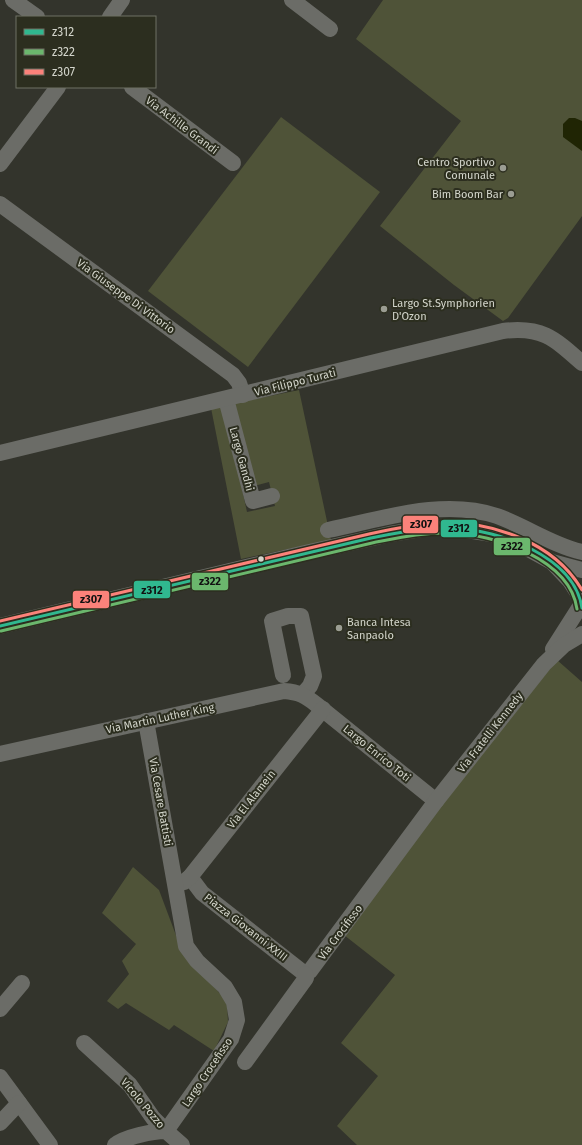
<svg xmlns="http://www.w3.org/2000/svg" width="582" height="1145" font-family="'Fira Sans',sans-serif">
  <style>
    .green { fill: #4f5338; fill-rule: evenodd }
    .water { fill: #202504 }
    .lines { fill: none; stroke-linecap: round; stroke-linejoin: round }
    .minor { stroke: #6b6c67; stroke-width: 16 }
    .bus-1-casing { stroke: #2c2e1f; stroke-width: 6 }
    .bus-2-casing { stroke: #2c2e1f; stroke-width: 6 }
    .bus-3-casing { stroke: #2c2e1f; stroke-width: 6 }
    .bus-1 { stroke: #30b88f; stroke-width: 3 }
    .bus-2 { stroke: #6bb76d; stroke-width: 3 }
    .bus-3 { stroke: #fb827a; stroke-width: 3 }
    .poi-dot { fill: #9b9d93; stroke: #2c2e1f; stroke-width: 1.5 }
    .bus-dot { fill: #d3d5cb; stroke: #2c2e1f; stroke-width: 1.5 }
    .labels { text-anchor: middle; stroke-width: 4; stroke-linejoin: round; paint-order: stroke }
    .street-label { font-size: 11px; fill: #d3d5cb; stroke: #2c2e1f }
    .poi-label { font-size: 11px; fill: #d3d5cb; stroke: #2c2e1f; text-anchor: end }
    .line-badge { stroke: #2c2e1f; stroke-width: 1.5 }
    .pale-badge-label { font-size: 11px; text-anchor: middle; font-weight: bold; fill: #111 }
  </style>
  <rect width="100%" height="100%" fill="#33342c"/>
  <!-- green -->
  <g class="green">
    <polygon points="383,0 582,0 582,216 508,318 503,321 454,285 380,226 461,121 356,39"/>
    <polygon points="281,117 380,192 248,367 148,291"/>
    <path d="M299,390L331,540L241,559L211,408ZM269,482L275,506L247,512L242,489Z"/>
    <polygon points="557,660 582,682 582,1145 357,1145 337,1126 378,1076 341,1043 395,975 344,935 415,836"/>
    <polygon points="133,867 159,890 183,954 227,1001 228,1022 214,1051 174,1025 169,1030 126,1003 118,1009 107,1001 129,974 122,961 136,944 102,913"/>
  </g>
  <!-- water -->
  <polygon class="water" points="569,118 575,118 582,121 582,151 563,137 563,124"/>
  <g class="lines">
    <!-- minor -->
    <g class="minor">
      <polyline points="13,0 37,17"/>
      <polyline points="292,0 330,29"/>
      <polyline points="110,17 122,0"/>
      <polyline points="132,87 233,163"/>
      <polyline points="0,164 58,87"/>
      <polyline points="0,204 233,375 239,383 243,395"/>
      <polyline points="226,399 253,501 272,496"/>
      <path d="M0,453L503,331C541,326 554,338 582,363"/>
      <path d="M328,530C383,519 442,498 497,516C525,526 554,546 582,552"/>
      <polyline points="553,563 570,581 581,598"/>
      <polyline points="0,626 305,553 390,534 427,528 454,528 492,534 521,545 552,562 582,570"/>
      <polyline points="553,649 581,605"/>
      <polyline points="283,675 272,621 288,616 301,616 314,676 310,686 303,694"/>
      <path d="M0,754L284,691C299,692 306,696 317,705L436,801"/>
      <polyline points="190,877 202,893 305,974"/>
      <polyline points="176,884 184,882 190,877 323,709"/>
      <polyline points="305,974 310,971 436,801 544,664 564,645 582,634"/>
      <polyline points="0,1009 22,983"/>
      <polyline points="84,1043 130,1085 153,1118 166,1131 231,1039 237,1020 234,1002 225,987 197,961 186,946 146,721"/>
      <polyline points="245,1062 306,978 305,974"/>
      <polyline points="0,1077 50,1145"/>
      <polyline points="0,1123 19,1103"/>
      <path d="M115,1145C125,1137 153,1131 166,1131L182,1145"/>
    </g>
    <!-- bus-1 casing -->
    <g class="bus-1-casing">
      <path id="bus-1" d="M0,626L371,538C397,533 425,527 453,528C499,530 574,556 582,608"/>
    </g>
    <!-- bus-2 casing -->
    <g class="bus-2-casing">
      <path id="bus-2" d="M1,631L372,543C398,538 424,532 450,533C494,534 570,559 577,609"/>
    </g>
    <!-- bus-3 casing -->
    <g class="bus-3-casing">
      <path id="bus-3" d="M0,621L369,534C392,529 415,524 439,523C492,521 554,542 582,590"/>
    </g>
    <!-- bus-1 -->
    <use href="#bus-1" class="bus-1"/>
    <!-- bus-2 -->
    <use href="#bus-2" class="bus-2"/>
    <!-- bus-3 -->
    <use href="#bus-3" class="bus-3"/>
  </g>
  <!-- markers -->
  <g class="poi-dot">
    <circle cx="503" cy="168" r="4"/>
    <circle cx="511" cy="194" r="4"/>
    <circle cx="384" cy="309" r="4"/>
    <circle cx="339" cy="628" r="4"/>
  </g>
  <circle class="bus-dot" cx="261" cy="559" r="3.5"/>
  <g class="labels">
    <!-- street labels -->
    <g class="street-label">
      <text transform="translate(182 125) rotate(37)" y="4">Via Achille Grandi</text>
      <text transform="translate(126 296) rotate(36)" y="4">Via Giuseppe Di Vittorio</text>
      <text transform="translate(295 382) rotate(-14)" y="4">Via Filippo Turati</text>
      <text transform="translate(242 459) rotate(75)" y="4">Largo Gandhi</text>
      <text transform="translate(160 718) rotate(-12)" y="4">Via Martin Luther King</text>
      <text transform="translate(490 732) rotate(-52)" y="4">Via Fratelli Kennedy</text>
      <text transform="translate(377 753) rotate(39)" y="4">Largo Enrico Toti</text>
      <text transform="translate(251 799) rotate(-52)" y="4">Via El Alamein</text>
      <text transform="translate(161 802) rotate(80)" y="4">Via Cesare Battisti</text>
      <text transform="translate(246 927) rotate(38)" y="4">Piazza Giovanni XXIII</text>
      <text transform="translate(340 932) rotate(-53)" y="4">Via Crocifisso</text>
      <text transform="translate(207 1072) rotate(-56)" y="4">Largo Crocefisso</text>
      <text transform="translate(143 1103) rotate(50)" y="4">Vicolo Pozzo</text>
    </g>
    <!-- poi labels -->
    <g class="poi-label">
      <text x="495" y="166">Centro Sportivo<tspan x="495" dy="13">Comunale</tspan></text>
      <text x="503" y="198">Bim Boom Bar</text>
      <text x="392" y="307" text-anchor="start">Largo St.Symphorien<tspan x="392" dy="13">D'Ozon</tspan></text>
      <text x="347" y="626" text-anchor="start">Banca Intesa<tspan x="347" dy="13">Sanpaolo</tspan></text>
    </g>
  </g>
  <g class="line-badge">
    <rect x="402" y="515" width="37" height="19" rx="4" fill="#fb827a"/>
    <rect x="440" y="519" width="38" height="19" rx="4" fill="#30b88f"/>
    <rect x="493" y="537" width="38" height="19" rx="4" fill="#6bb76d"/>
    <rect x="191" y="572" width="38" height="19" rx="4" fill="#6bb76d"/>
    <rect x="133" y="580" width="38" height="19" rx="4" fill="#30b88f"/>
    <rect x="72" y="590" width="38" height="19" rx="4" fill="#fb827a"/>
  </g>
  <g class="pale-badge-label">
    <text x="421" y="528">z307</text>
    <text x="459" y="532">z312</text>
    <text x="512" y="550">z322</text>
    <text x="210" y="585">z322</text>
    <text x="152" y="594">z312</text>
    <text x="91" y="603">z307</text>
  </g>
  <!-- legend -->
  <rect x="16" y="16" width="140" height="72" fill="#2c2e1f" stroke="#6f7164"/>
  <rect x="24" y="29" width="20" height="6" fill="#30b88f" stroke="#6f7164"/>
  <text x="52" y="36" font-size="12" fill="#d3d5cb">z312</text>
  <rect x="24" y="49" width="20" height="6" fill="#6bb76d" stroke="#6f7164"/>
  <text x="52" y="56" font-size="12" fill="#d3d5cb">z322</text>
  <rect x="24" y="69" width="20" height="6" fill="#fb827a" stroke="#6f7164"/>
  <text x="52" y="76" font-size="12" fill="#d3d5cb">z307</text>
</svg>
